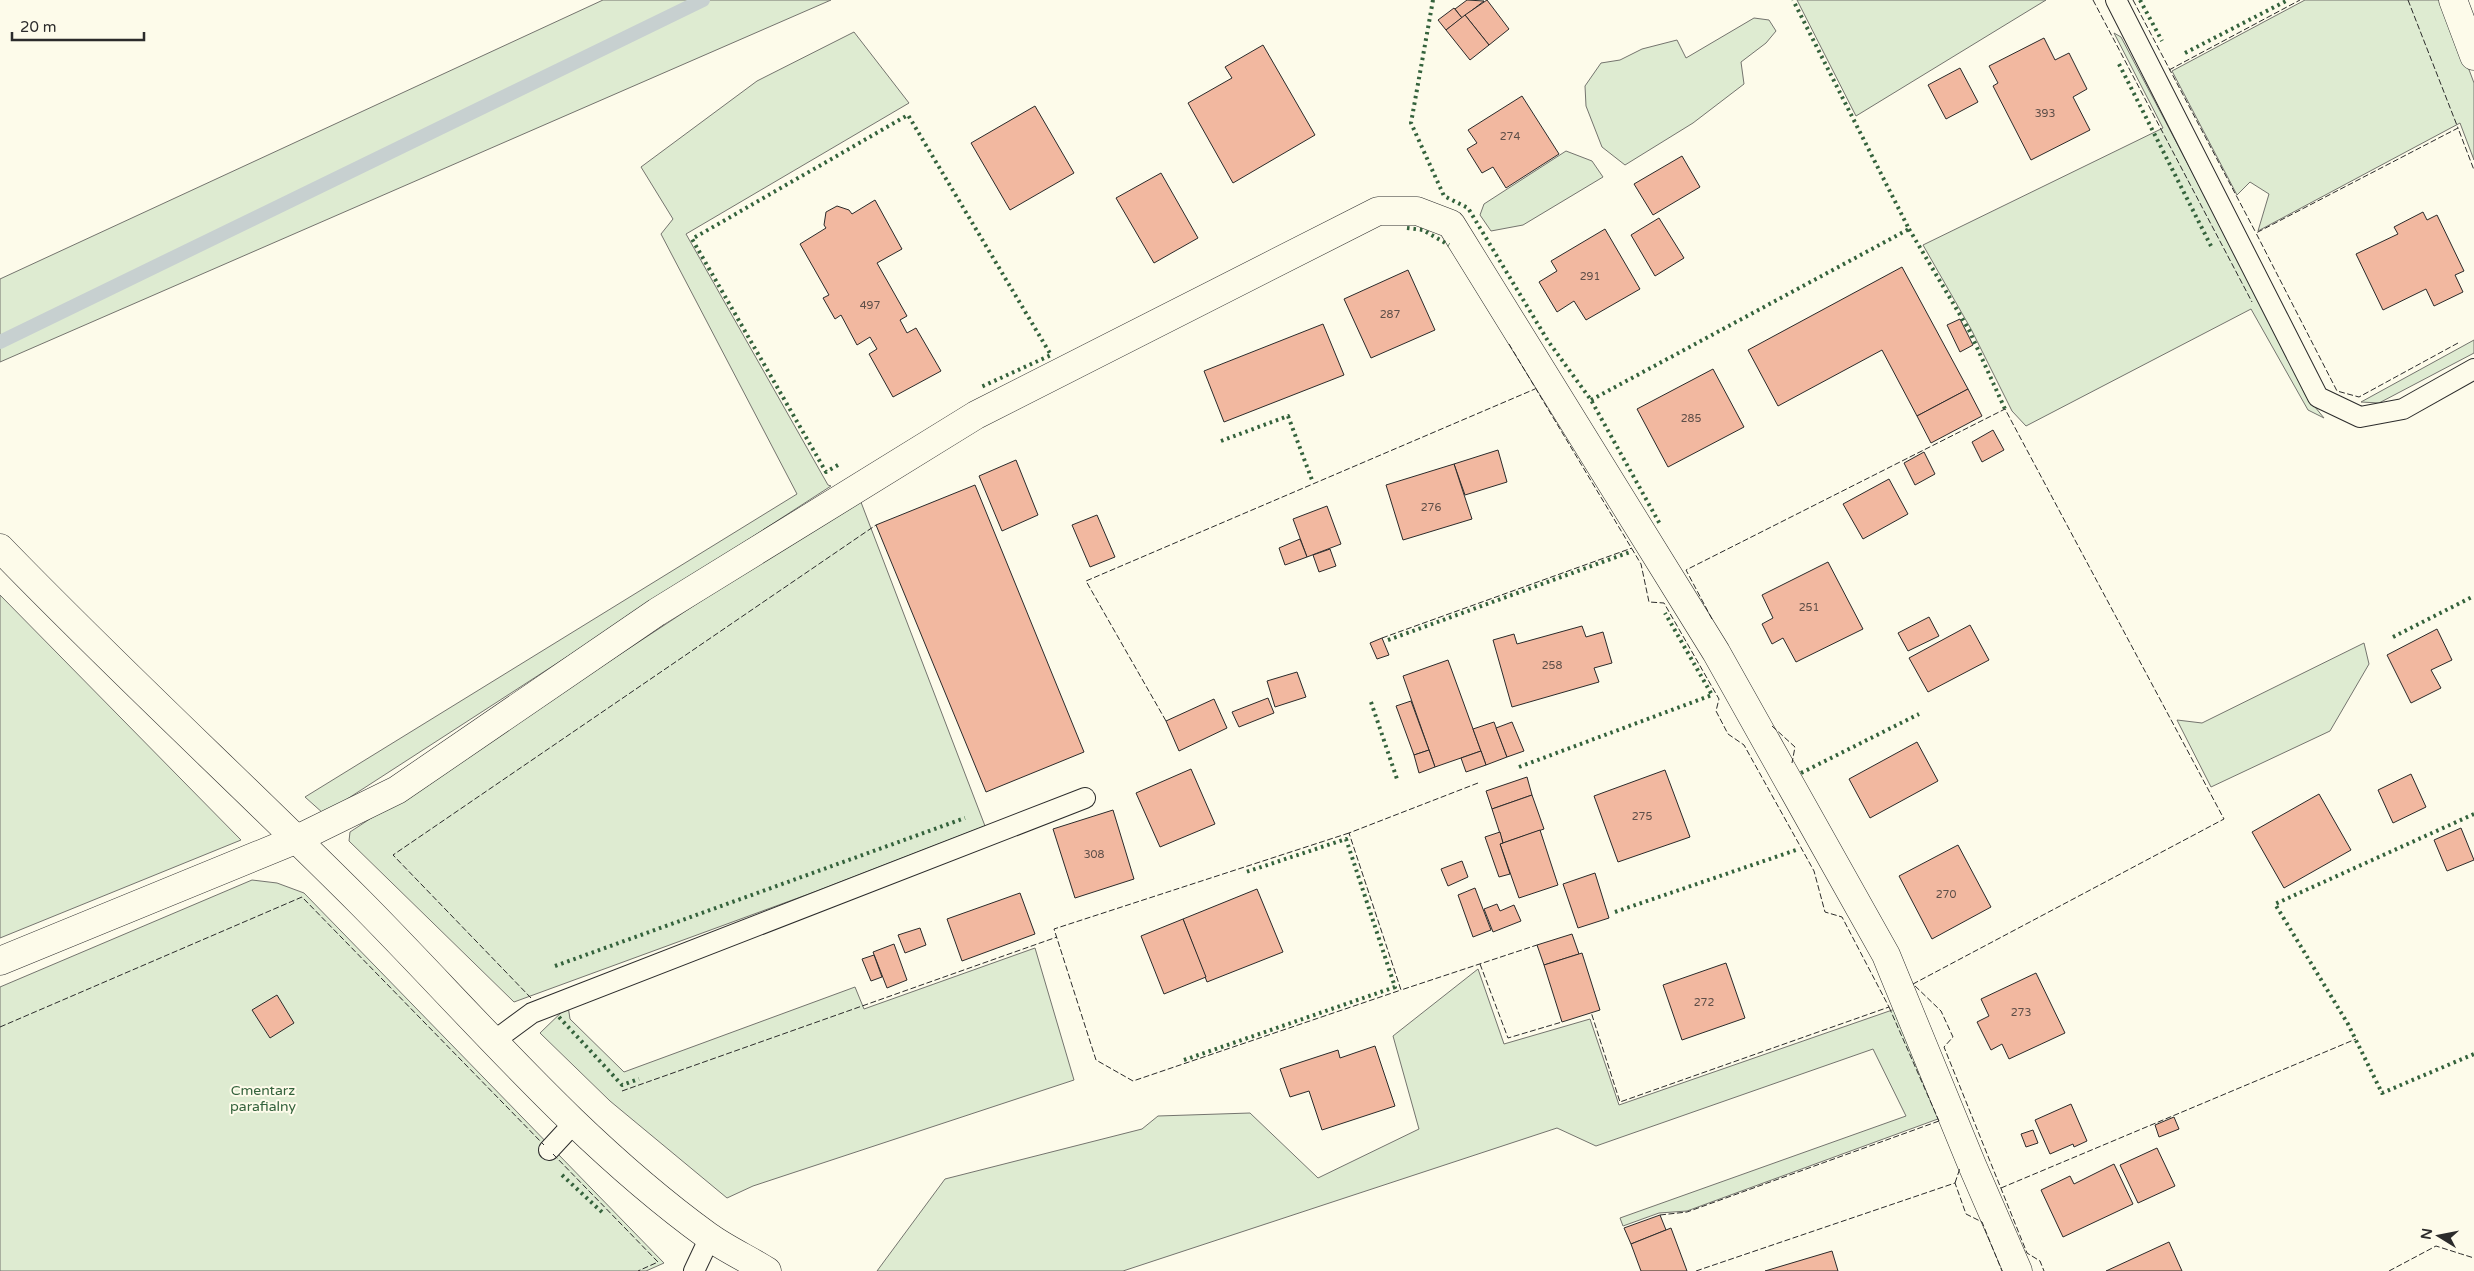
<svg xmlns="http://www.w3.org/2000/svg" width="2474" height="1271" font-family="'Varela Round',sans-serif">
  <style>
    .green { fill: #deebd1; stroke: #74746e }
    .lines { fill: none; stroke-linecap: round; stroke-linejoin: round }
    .stream { stroke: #c7d0d0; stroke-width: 14 }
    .building { fill: #f2b8a0; stroke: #2b2b2b }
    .lane-casing { stroke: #2b2b2b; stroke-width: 22 }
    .street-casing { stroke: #2b2b2b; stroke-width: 29 }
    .secondary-casing { stroke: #2b2b2b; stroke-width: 29 }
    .lane { stroke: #fdfbea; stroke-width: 20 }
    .street { stroke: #fdfbea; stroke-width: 28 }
    .secondary { stroke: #fdfbea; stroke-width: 28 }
    .hedge { stroke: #34623c; stroke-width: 4; stroke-dasharray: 2.5 4; stroke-linecap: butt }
    .fence { stroke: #2b2b2b; stroke-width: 1; stroke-dasharray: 6 2.5; stroke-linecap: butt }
    .labels { text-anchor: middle; stroke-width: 4; stroke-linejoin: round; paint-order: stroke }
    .number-label { font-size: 11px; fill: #5d4e48 }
    .park-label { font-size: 14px; fill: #34623c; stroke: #fdfbea }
  </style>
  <rect width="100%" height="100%" fill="#fdfbea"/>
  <!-- green -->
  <g class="green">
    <polygon points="603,0 831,0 0,362 0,279"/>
    <polygon points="1797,0 2046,0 1856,116"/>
    <polygon points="2305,0 2443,0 2474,83 2474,160 2460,123 2258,231 2269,194 2250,182 2237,195 2172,71"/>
    <polygon points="1754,18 1769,20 1776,31 1766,43 1741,62 1744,84 1693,123 1625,165 1602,147 1586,106 1585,86 1601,63 1620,60 1642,49 1677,40 1686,58"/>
    <polygon points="854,32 909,103 686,234 828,485 831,486 324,814 305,797 797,494 661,234 673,219 641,167 757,81"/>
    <polygon points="2114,33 2121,37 2262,305 2306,396 2324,418 2308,410 2251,309 2026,426 2012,411 1971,329 1923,245 2163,128"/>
    <polygon points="1566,151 1592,161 1603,177 1523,225 1491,231 1480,215 1484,204"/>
    <polygon points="2474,340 2474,353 2379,403 2361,402"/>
    <polygon points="859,497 985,826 817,891 514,1002 349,841 350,832"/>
    <polygon points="0,595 241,840 0,938"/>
    <polygon points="2364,643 2369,664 2330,731 2211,787 2177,720 2202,723"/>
    <polygon points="252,880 277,883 304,893 664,1263 646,1271 0,1271 0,987"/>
    <polygon points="1035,948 1074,1080 753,1186 727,1198 610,1101 540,1033 568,1006 570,1019 624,1072 855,987 864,1009"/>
    <polygon points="1478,969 1504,1044 1590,1019 1619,1105 1898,1008 1946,1116 1687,1211 1659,1213 1623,1226 1620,1218 1906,1116 1873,1049 1596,1146 1557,1128 1123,1271 877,1271 945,1179 1142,1129 1158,1116 1250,1113 1318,1178 1419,1129 1393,1036"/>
  </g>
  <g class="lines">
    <!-- stream -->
    <polyline class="stream" points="0,342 703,0"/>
  </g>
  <!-- building -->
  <g class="building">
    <polygon points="1467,0 1484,1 1462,18 1455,9"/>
    <polygon points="1487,0 1509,29 1489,45 1465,15"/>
    <polygon points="1454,8 1462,18 1446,30 1438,20"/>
    <polygon points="1465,15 1489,45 1470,60 1446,30"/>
    <polygon points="2044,38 2055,60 2069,53 2087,89 2073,97 2090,130 2031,160 1993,86 1998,83 1989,66"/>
    <polygon points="1263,45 1315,135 1233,183 1188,103 1232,78 1225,67"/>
    <polygon points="1960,68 1978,102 1946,119 1928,85"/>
    <polygon points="1522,96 1559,154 1506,188 1493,167 1482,173 1467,149 1477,143 1468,130"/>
    <polygon points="1035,106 1074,173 1010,210 971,143"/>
    <polygon points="1682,156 1700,187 1653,215 1634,184"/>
    <polygon points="1161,173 1198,238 1154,263 1116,198"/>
    <polygon points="875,200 902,249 877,263 907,316 900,320 907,333 916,328 941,371 893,397 869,354 877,349 870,337 857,345 841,315 835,319 823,298 829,295 800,244 826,228 824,225 826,212 837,206 849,210 852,214"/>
    <polygon points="2423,212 2427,220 2437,215 2464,271 2455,275 2463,292 2434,306 2426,289 2383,310 2356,254 2398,234 2394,227"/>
    <polygon points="1659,218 1684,258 1655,276 1631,235"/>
    <polygon points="1605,229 1640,289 1586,320 1574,301 1557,312 1539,282 1557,271 1551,261"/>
    <polygon points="1902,267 1968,389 1917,416 1882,350 1778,406 1748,350"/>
    <polygon points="1408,270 1435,330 1371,358 1344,299"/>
    <polygon points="1960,319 1973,345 1960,352 1947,325"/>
    <polygon points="1323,324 1344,375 1224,422 1204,371"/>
    <polygon points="1713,369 1744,427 1668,467 1637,409"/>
    <polygon points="1968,389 1982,416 1931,443 1917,416"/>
    <polygon points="1993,430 2004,450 1982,462 1972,442"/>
    <polygon points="1498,450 1507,482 1465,495 1454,464"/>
    <polygon points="1924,452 1935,474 1915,485 1904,463"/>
    <polygon points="1016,460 1038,515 1002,531 979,476"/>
    <polygon points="1454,464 1472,519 1403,540 1386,485"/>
    <polygon points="1889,479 1908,514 1863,539 1843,504"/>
    <polygon points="975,485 1084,752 986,792 876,525"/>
    <polygon points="1327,506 1341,544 1307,557 1293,519"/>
    <polygon points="1097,515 1115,557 1090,567 1072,525"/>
    <polygon points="1300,539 1307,557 1285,565 1279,548"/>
    <polygon points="1330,549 1336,566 1319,572 1313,555"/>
    <polygon points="1828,562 1863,629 1796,662 1783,638 1772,644 1762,624 1773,618 1762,595"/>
    <polygon points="1929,617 1939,636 1908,651 1898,633"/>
    <polygon points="1970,625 1989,660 1928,692 1909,658"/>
    <polygon points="1582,626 1586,637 1603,632 1612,663 1594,668 1599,682 1512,707 1493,640 1514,634 1517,644"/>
    <polygon points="2437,629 2452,660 2431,670 2441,688 2411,703 2387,655"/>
    <polygon points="1382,638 1389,655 1377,659 1370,643"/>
    <polygon points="1448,660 1481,751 1435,767 1403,676"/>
    <polygon points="1297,672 1306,697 1275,707 1267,681"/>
    <polygon points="1268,698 1274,713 1239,727 1232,712"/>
    <polygon points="1214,699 1227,728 1179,751 1166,721"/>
    <polygon points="1411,701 1429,750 1414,755 1396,706"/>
    <polygon points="1494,722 1507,757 1486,765 1473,729"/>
    <polygon points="1512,722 1524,751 1507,757 1496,728"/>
    <polygon points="1917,742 1938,781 1870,818 1849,779"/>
    <polygon points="1429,750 1435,767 1419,773 1414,755"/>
    <polygon points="1481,751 1486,765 1466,772 1461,758"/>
    <polygon points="1191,769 1215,824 1160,847 1136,793"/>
    <polygon points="1665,770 1690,837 1618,862 1594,796"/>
    <polygon points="2411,774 2426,807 2393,823 2378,790"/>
    <polygon points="1527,777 1532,795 1492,809 1486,791"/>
    <polygon points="2319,794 2351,850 2284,888 2252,832"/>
    <polygon points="1532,795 1544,829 1503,843 1492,809"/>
    <polygon points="1113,810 1134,879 1075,898 1053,829"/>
    <polygon points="2461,828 2474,860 2447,871 2434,840"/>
    <polygon points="1540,830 1558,885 1519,898 1500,844"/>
    <polygon points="1500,832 1503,843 1500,844 1510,874 1499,877 1485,837"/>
    <polygon points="1958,845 1991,907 1932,939 1899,876"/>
    <polygon points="1462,861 1468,877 1448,886 1441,869"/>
    <polygon points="1595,873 1609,918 1578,928 1563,884"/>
    <polygon points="1475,888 1491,930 1473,937 1458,895"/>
    <polygon points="1257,889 1283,952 1207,982 1183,919"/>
    <polygon points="1020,893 1035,934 962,961 947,919"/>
    <polygon points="1497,904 1500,911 1514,905 1521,921 1493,932 1484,909"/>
    <polygon points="1183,919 1206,977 1164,994 1141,936"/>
    <polygon points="920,928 926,945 905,953 898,935"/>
    <polygon points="1572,934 1579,954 1544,965 1537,945"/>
    <polygon points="894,944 907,980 887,988 873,952"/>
    <polygon points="1582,953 1600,1010 1562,1022 1544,965"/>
    <polygon points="874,955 882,977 871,981 862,959"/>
    <polygon points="1726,963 1745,1018 1682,1040 1663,985"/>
    <polygon points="2036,973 2065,1033 2009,1059 2002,1044 1991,1050 1977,1022 1989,1016 1981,999"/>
    <polygon points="277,995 294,1023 270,1038 252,1010"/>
    <polygon points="1375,1046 1395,1106 1322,1130 1309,1091 1290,1097 1280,1069 1338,1050 1340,1058"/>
    <polygon points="2071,1104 2087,1141 2074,1147 2073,1144 2050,1154 2035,1120"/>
    <polygon points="2174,1117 2179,1129 2159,1137 2155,1125"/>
    <polygon points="2033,1130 2038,1143 2026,1147 2021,1134"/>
    <polygon points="2157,1148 2175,1186 2138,1203 2120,1165"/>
    <polygon points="2114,1164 2133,1204 2063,1237 2041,1190 2070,1176 2074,1184"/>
    <polygon points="1660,1215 1666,1230 1631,1244 1624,1228"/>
    <polygon points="1671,1228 1687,1271 1641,1271 1631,1244"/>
    <polygon points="2169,1242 2182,1271 2106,1271"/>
    <polygon points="1832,1251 1838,1271 1765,1271"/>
  </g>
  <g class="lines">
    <!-- lane casing -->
    <g class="lane-casing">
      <g id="lane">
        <polyline points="2116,0 2318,397 2360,417 2403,409 2474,369"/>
        <polyline points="494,1041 532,1013 1085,798"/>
        <polyline points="549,1150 574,1123"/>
        <polyline points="694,1271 710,1237"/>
      </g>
    </g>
    <!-- street casing -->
    <g class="street-casing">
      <g id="street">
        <polyline points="2453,0 2474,56"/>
        <polyline points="0,961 295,840 397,790 657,612 976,415 1378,211 1417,211 1451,224 1716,652 1886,955 1972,1165 2018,1271"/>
      </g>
    </g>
    <!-- secondary casing -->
    <g class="secondary-casing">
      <path id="secondary" d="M0,548C117,669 241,783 360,902C473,1016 577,1141 708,1236C726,1249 748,1259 767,1271"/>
    </g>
    <!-- lane -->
    <use href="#lane" class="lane"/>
    <!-- street -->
    <use href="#street" class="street"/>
    <!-- secondary -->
    <use href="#secondary" class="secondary"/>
    <!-- hedge -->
    <g class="hedge">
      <polyline points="1433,0 1411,123 1444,196 1468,208 1548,341 1591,400 1661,526"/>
      <polyline points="2140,0 2162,41"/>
      <polyline points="2185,53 2288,0"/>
      <polyline points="2119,64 2211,246"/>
      <polyline points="1407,228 1423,230 1449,245"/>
      <polyline points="1909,229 1969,330 2005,409"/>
      <polyline points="1591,400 1909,229 1793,0"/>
      <polyline points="1221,441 1288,416 1312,480"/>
      <polyline points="838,465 826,472 692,239 908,115 1051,355 981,387"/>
      <polyline points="2393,637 2474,596"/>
      <polyline points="1388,640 1630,552"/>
      <polyline points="1371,702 1398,782"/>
      <polyline points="1519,767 1712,695 1665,613"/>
      <polyline points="1801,773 1919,714"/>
      <polyline points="2474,814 2275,904 2348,1024 2382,1093 2474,1054"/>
      <polyline points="1615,912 1796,850"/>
      <polyline points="555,966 965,818"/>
      <polyline points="559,1017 622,1085 639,1079"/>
      <polyline points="1184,1060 1395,987 1346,839 1246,872"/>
      <polyline points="562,1175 604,1214"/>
    </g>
    <!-- fence -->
    <g class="fence">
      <polyline points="2093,0 2252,302"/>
      <polyline points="2133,0 2256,233"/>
      <polyline points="2408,0 2458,128"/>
      <polyline points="2169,70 2300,0"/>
      <polyline points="2458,343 2359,397 2337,391 2256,233 2458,128 2474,170"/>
      <polyline points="1509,344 1641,564 1649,602 1664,603 1719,699 1716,711 1728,734 1744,745 1814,871 1825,912 1842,917 1889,1007 1620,1102 1591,1012"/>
      <polyline points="1712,619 1686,570 2005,409 2224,819 1913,984 1941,1011 1953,1037 1944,1047 2027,1253 2040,1261 2044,1271"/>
      <polyline points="1382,638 1632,548"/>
      <polyline points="1166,721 1086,581 1535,389"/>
      <polyline points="1772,726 1795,747 1792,763"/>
      <polyline points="1478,783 1349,833 1401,990 1537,945"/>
      <polyline points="1349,833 1054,929 1096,1060 1133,1081 1401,990"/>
      <polyline points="1480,964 1508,1038 1562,1022"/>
      <polyline points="531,998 393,855 876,525"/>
      <polyline points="1889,1007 1939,1121"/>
      <polyline points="0,1027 302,897 544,1145"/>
      <polyline points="622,1091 1057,937"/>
      <polyline points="553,1154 658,1262 638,1271"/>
      <polyline points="1955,1183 1960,1168"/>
      <polyline points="2001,1188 2356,1039"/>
      <polyline points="1660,1215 1687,1212 1939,1121"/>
      <polyline points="1696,1271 1955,1183 1966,1214 1982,1222 2002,1271"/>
      <polyline points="2389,1271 2436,1246 2474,1258"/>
    </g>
  </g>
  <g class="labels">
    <!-- number labels -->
    <g class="number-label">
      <text x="2045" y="117">393</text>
      <text x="1510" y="140">274</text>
      <text x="1590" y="280">291</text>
      <text x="870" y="309">497</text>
      <text x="1390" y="318">287</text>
      <text x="1691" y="422">285</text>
      <text x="1431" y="511">276</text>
      <text x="1809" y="611">251</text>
      <text x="1552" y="669">258</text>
      <text x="1642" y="820">275</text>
      <text x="1094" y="858">308</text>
      <text x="1946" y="898">270</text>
      <text x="1704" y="1006">272</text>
      <text x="2021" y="1016">273</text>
    </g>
    <!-- park labels -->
    <g class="park-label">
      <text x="263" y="1095">Cmentarz<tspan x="263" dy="16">parafialny</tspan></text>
    </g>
  </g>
  <!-- north arrow -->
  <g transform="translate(2439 1236) rotate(280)" stroke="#fdfbea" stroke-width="4" paint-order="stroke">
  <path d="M0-4L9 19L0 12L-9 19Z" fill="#2b2b2b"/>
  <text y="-8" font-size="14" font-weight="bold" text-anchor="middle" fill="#2b2b2b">N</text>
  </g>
  <!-- scale -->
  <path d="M12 32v8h132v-8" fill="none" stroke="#2b2b2b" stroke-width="2.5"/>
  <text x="20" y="32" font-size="15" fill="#2b2b2b" stroke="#fdfbea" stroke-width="4" paint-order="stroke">20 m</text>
</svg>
